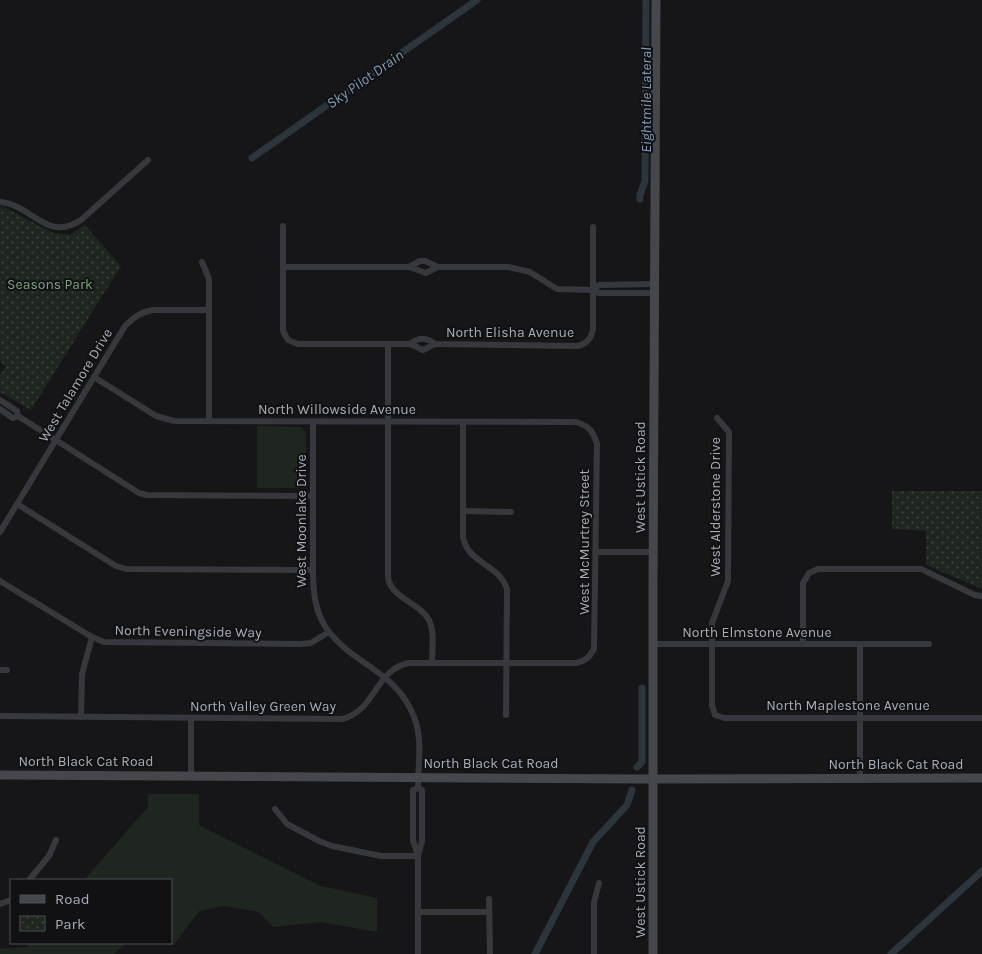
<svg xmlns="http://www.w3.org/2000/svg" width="982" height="954" font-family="Karla,sans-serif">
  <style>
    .grass { fill: #1e261f }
    .park { fill: url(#park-dots) }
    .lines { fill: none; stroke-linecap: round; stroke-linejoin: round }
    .canal { stroke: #2c353c; stroke-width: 7 }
    .street { stroke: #37383d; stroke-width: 6 }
    .secondary { stroke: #45474d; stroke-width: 9 }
    .labels { text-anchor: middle; stroke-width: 4; stroke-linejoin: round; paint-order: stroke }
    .park-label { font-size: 14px; fill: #7fa381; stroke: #111113 }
    .street-label { font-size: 14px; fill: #a8adb8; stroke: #111113 }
    .water-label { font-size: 15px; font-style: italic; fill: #7f9bb3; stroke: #111113 }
  </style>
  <defs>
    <pattern id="park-dots" width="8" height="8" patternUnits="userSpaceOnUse" patternTransform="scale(1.25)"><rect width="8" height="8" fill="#1e261f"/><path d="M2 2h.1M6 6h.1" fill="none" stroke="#3c433d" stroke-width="1.8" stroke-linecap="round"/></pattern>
  </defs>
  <rect width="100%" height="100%" fill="#161618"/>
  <!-- grass -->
  <g class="grass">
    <polygon points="257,426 301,427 306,433 306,482 300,488 257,488"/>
    <polygon points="148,794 199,794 199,825 321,886 377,898 377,932 321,922 273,927 259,912 224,906 199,911 174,945 155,943 171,943 171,880 84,880 148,807"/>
    <polygon points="30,943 126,943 114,954 0,954 0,949 27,947"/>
  </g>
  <!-- park -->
  <g class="park">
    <polygon points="4,207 53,233 70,235 85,225 121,266 31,410 0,392 0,375 5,367 0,361 0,208"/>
    <polygon points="892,491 982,491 982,589 926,565 926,531 892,529"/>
  </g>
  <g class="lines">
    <!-- canal -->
    <g class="canal">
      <polyline points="252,158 477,0"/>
      <polyline points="640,199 640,195 645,181 646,0"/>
      <polyline points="637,767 642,762 642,688"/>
      <polyline points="535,954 593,842 627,805 632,790"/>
      <polyline points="891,954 982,871"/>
    </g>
    <!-- street -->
    <g class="street">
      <path d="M0,202C32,204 46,243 81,220L148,160"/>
      <polyline points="283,226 283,331 288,340 298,344 410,344 423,350 435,344"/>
      <polyline points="202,262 209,279 209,421"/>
      <polyline points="283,267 409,267 426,273 438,267"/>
      <polyline points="409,267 420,261 425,261 438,267 508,267 530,272 557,289 593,290"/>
      <polyline points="654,284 599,285 593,290 599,293 654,293"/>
      <path d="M388,344V575C388,578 389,583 391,586C400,601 420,604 429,620C435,632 432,650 432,663"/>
      <path d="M410,344C419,337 426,337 435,344L579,346C588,342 591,339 593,329V227"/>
      <polyline points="0,400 17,411 18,416 139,493 147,495 313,496"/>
      <polyline points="0,409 13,418 18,416"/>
      <polyline points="717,418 729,432 728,581 712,623 712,705 715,715 724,718 982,718"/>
      <path d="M313,422V570C313,592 315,614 329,632C356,666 397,672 414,717C423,739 418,765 418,788"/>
      <path d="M463,422V537C468,564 498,563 507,589L506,715"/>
      <polyline points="17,504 116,566 126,569 313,570"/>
      <polyline points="463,511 511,512"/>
      <path d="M0,532L125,326C134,317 141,312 153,310H209"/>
      <polyline points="597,552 653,552"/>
      <polyline points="0,581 92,637 104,642 300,644 311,643 329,632"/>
      <polyline points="653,644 929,644"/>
      <polyline points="803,644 803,583 809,573 818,569 921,569 975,595 982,596"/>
      <polyline points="860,644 860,778"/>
      <polyline points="0,670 7,670"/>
      <path d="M0,716L342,719C376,711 375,669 409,663H576C585,661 589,658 594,649L597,444C593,431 589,426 576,422L174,421L156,416L94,377"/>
      <polyline points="81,717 82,674 92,637"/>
      <polyline points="191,718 191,776"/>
      <polyline points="275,809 287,824 319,841 332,846 381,856 418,856"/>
      <polyline points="29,880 49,856 56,840"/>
      <polyline points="489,899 490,954"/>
      <polyline points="0,904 11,900"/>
      <polyline points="418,912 489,912"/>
      <polyline points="418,954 418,856 422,841 422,790 418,788 413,790 413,840 418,856"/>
      <polyline points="594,954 594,902 599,883"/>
    </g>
    <!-- secondary -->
    <g class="secondary">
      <polyline points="0,775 642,779 982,778"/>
      <polyline points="653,954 653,586 656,0"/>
    </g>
  </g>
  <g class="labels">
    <!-- park labels -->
    <g class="park-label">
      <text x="50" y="289">Seasons Park</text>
    </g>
    <!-- street labels -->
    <g class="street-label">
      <text x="510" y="337">North Elisha Avenue</text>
      <text transform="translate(75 385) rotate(-59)" y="5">West Talamore Drive</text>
      <text x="337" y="414">North Willowside Avenue</text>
      <text transform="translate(640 477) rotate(-90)" y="5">West Ustick Road</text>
      <text transform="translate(715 507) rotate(-90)" y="5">West Alderstone Drive</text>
      <text transform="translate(301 521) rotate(-90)" y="5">West Moonlake Drive</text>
      <text transform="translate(584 542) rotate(-90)" y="5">West McMurtrey Street</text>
      <text transform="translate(188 631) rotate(1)" y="5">North Eveningside Way</text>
      <text x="757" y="637">North Elmstone Avenue</text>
      <text x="848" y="710">North Maplestone Avenue</text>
      <text x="263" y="711">North Valley Green Way</text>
      <text x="86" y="766">North Black Cat Road</text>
      <text x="491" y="768">North Black Cat Road</text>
      <text x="896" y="769">North Black Cat Road</text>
      <text transform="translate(640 882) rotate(-90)" y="5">West Ustick Road</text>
    </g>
    <!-- water labels -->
    <g class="water-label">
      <text transform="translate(365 79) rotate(-35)" y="5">Sky Pilot Drain</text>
      <text transform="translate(646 100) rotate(-90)" y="5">Eightmile Lateral</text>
    </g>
  </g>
  <!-- legend -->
  <rect x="10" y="879" width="162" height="65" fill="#111113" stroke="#4d4f55"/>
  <rect x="20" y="895" width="25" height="8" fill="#45474d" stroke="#4d4f55"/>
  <text x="55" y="904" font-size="15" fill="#a8adb8">Road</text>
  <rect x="20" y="916" width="25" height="15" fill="url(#park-dots)" stroke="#4d4f55"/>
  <text x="55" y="929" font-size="15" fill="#a8adb8">Park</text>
</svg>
